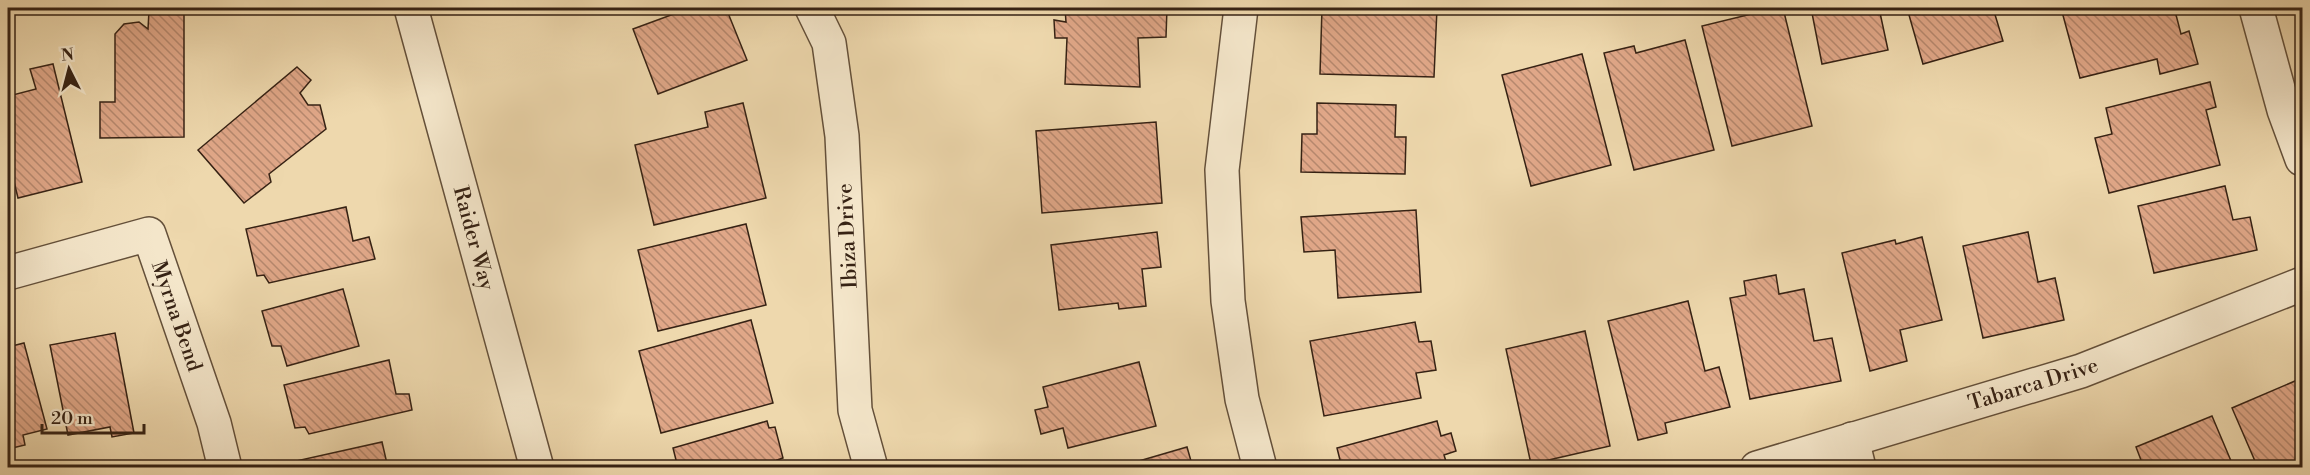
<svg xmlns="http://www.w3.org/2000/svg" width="2310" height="475" font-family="'Libre Bodoni',serif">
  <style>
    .building { fill: url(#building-back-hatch); stroke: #362214; stroke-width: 1.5 }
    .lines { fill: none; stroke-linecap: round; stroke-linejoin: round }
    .street-casing { stroke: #64503a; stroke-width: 36 }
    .street { stroke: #f4e6ca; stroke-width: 33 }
    .labels { text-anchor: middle; stroke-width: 4.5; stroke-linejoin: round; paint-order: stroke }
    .street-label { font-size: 21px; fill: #362214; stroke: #f4e6ca }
  </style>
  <defs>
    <pattern id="building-back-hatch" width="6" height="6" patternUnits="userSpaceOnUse" patternTransform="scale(1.5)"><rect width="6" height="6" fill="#e0a788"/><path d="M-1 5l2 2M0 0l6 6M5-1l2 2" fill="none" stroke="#b6886e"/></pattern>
  </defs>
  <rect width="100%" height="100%" fill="#eed8ad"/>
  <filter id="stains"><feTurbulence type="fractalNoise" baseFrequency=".00333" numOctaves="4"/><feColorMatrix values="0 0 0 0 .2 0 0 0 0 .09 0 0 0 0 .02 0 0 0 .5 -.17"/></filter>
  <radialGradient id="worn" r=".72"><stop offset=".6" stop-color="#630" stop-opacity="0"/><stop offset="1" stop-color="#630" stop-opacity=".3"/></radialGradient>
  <!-- building -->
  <g class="building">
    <polygon points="690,8 726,8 747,60 658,94 633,29"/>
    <polygon points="1065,8 1167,8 1166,37 1138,38 1140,87 1065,84 1067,38 1055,38 1054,20 1066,22"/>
    <polygon points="1322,8 1437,8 1434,77 1320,74"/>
    <polygon points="1776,8 1783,8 1812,126 1732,146 1702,26"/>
    <polygon points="1811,8 1879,8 1888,50 1822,64"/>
    <polygon points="1907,8 1993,8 2003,41 1923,64"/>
    <polygon points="2061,8 2186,8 2175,11 2181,34 2189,31 2198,64 2160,74 2157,59 2080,78"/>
    <polygon points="149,11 184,11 184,137 100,138 100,102 115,102 115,34 124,24 139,22 148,29"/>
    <polygon points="1685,40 1714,150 1634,170 1604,53 1634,46 1636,53"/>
    <polygon points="1582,54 1611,165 1531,186 1502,75"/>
    <polygon points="53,64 82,182 18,198 8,157 8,87 13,95 36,89 30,69"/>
    <polygon points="297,67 311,80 300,93 308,105 320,105 326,129 269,174 271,182 244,203 198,150"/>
    <polygon points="2210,82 2216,107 2206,110 2220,165 2109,193 2095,138 2112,134 2106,108"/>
    <polygon points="743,103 766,198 654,225 635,145 708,127 705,112"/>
    <polygon points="1317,103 1396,105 1395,137 1406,137 1405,174 1301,172 1302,134 1317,134"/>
    <polygon points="1156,122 1162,203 1042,213 1036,131"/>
    <polygon points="2225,186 2233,220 2250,217 2257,250 2154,273 2138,206"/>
    <polygon points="346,207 353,241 369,237 375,259 269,283 264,275 257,276 246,229"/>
    <polygon points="1416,210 1421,292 1338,298 1335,250 1304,252 1301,217"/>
    <polygon points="746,224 766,305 658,331 638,250"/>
    <polygon points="1157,232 1161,267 1142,269 1146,306 1119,309 1118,303 1059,310 1051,245"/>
    <polygon points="2028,232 2038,282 2055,278 2064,320 1983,338 1963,246"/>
    <polygon points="1922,237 1942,320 1900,330 1907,361 1870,371 1842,253 1895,240 1896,244"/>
    <polygon points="1776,275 1779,294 1804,289 1814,341 1832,338 1841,381 1750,399 1730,298 1746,295 1744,281"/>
    <polygon points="343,289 359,346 287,366 281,346 272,346 262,311"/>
    <polygon points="1688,301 1705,371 1719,367 1730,407 1665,423 1667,433 1638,440 1608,321"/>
    <polygon points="751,320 773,403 661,433 639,351"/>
    <polygon points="1415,322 1419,342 1431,341 1436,370 1416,373 1421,398 1324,416 1310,341"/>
    <polygon points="1585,331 1610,446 1531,464 1506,349"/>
    <polygon points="115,333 134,433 112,437 110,427 68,435 50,345"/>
    <polygon points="24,343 47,429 23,435 25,445 8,449 8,347"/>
    <polygon points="389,360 396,394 409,394 412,410 309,434 305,427 295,428 284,385"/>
    <polygon points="1139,362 1156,426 1068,448 1063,428 1041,434 1035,410 1048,407 1043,387"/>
    <polygon points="2302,378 2302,468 2258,468 2232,408"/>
    <polygon points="2212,416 2234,468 2144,468 2136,447"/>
    <polygon points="767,421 769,428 775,427 783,458 777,460 779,468 678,468 673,448"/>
    <polygon points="1437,421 1441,436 1451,433 1456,451 1444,455 1448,468 1342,468 1337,448"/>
    <polygon points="382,442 388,468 297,468 296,461"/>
    <polygon points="1187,447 1193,468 1115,468"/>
  </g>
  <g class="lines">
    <!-- street casing -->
    <g class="street-casing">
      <g id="street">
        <polyline points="411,8 537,468"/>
        <polyline points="812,8 829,43 842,136 855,410 871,468"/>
        <polyline points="1241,8 1222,170 1228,301 1242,399 1260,468"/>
        <polyline points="2256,8 2284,110 2302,159"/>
        <polyline points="8,273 149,234 214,423 225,468"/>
        <polyline points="1852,439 1859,468"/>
        <polyline points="1757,468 2081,371 2302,284"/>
      </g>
    </g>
    <!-- street -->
    <use href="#street" class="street"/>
  </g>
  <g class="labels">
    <!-- street labels -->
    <g class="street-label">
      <text transform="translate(847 236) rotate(-93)" y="7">Ibiza Drive</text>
      <text transform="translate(474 238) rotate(75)" y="7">Raider Way</text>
      <text transform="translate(177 316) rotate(71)" y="7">Myrna Bend</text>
      <text transform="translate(2033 384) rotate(-17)" y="7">Tabarca Drive</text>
    </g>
  </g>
  <!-- margin -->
  <rect width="2310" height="475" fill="none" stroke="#eed8ad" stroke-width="30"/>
  <rect x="9" y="9" width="2292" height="457" fill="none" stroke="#362214" stroke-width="3"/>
  <rect x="15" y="15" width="2280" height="445" fill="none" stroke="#362214" stroke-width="1.5"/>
  <!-- north arrow -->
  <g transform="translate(69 69) rotate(354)" stroke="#f4e6ca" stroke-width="4.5" paint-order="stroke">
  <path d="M0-4.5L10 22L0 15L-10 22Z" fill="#362214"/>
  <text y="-9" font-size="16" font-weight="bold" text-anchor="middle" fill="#362214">N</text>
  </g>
  <!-- scale -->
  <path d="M42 424v9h102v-9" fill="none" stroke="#362214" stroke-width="3"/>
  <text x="51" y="424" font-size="18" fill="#362214" stroke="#f4e6ca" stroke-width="4.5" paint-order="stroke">20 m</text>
  <rect width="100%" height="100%" filter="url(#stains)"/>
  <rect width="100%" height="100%" fill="url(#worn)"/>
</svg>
